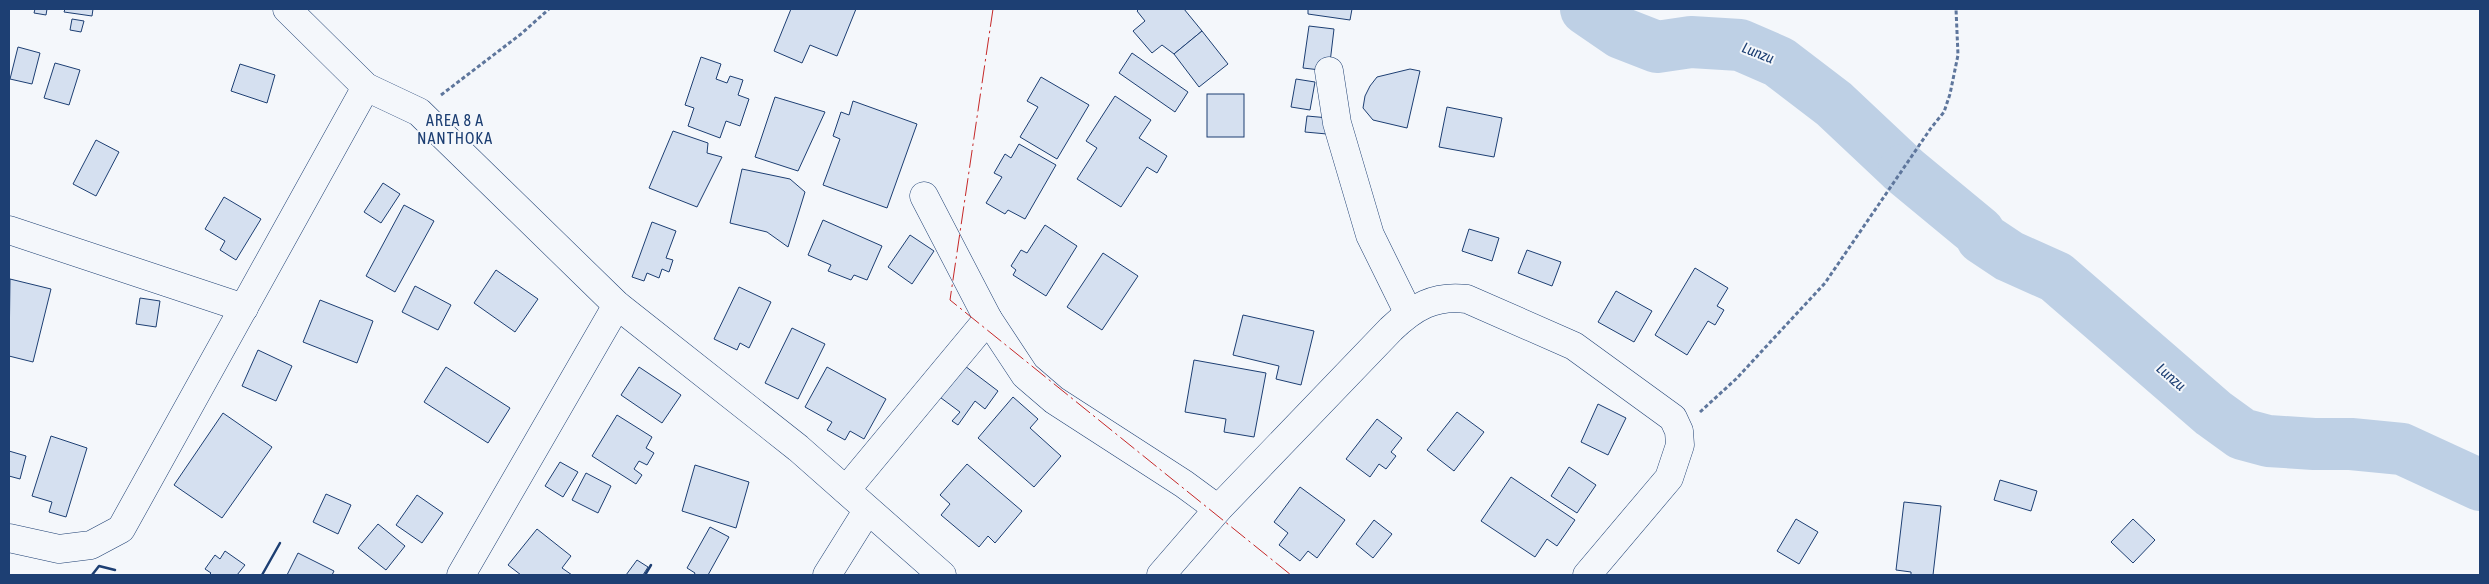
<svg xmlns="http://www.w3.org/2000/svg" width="2489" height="584" font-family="'Asap Condensed',sans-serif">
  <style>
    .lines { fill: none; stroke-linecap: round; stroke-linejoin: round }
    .river { stroke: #bed0e5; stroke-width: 52 }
    .building { fill: #d5e0f0; stroke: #1d3f73 }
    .minor-casing { stroke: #1d3f73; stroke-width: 29 }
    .path { stroke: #5e769c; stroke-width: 3; stroke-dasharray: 4 2.5; stroke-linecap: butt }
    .minor { stroke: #f4f7fb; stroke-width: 28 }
    .wall { stroke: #1d3f73; stroke-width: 2.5 }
    .power { stroke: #c62828; stroke-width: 1; stroke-dasharray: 18 4 2.5 4; stroke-linecap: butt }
    .labels { text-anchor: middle; stroke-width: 4; stroke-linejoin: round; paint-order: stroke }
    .water-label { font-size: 15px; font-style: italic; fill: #1d3f73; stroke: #f4f7fb }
    .quarter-label { font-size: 16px; letter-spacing: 1px; fill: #1d3f73; stroke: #f4f7fb }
  </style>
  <rect width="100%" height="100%" fill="#f4f7fb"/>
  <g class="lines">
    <!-- river -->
    <g class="river">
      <polyline points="1586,9 1621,33 1657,47 1691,42 1740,45 1779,62 1834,104 1901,167"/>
      <polyline points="1904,170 1979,232 1982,238 2009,256 2056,277 2213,413 2242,434 2268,441 2314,444 2351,444 2402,449 2480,485"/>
    </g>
  </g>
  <!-- building -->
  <g class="building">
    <polygon points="35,9 47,9 46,15 34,13"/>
    <polygon points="65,9 93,9 92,16 64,12"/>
    <polygon points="791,9 856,9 837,56 810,45 802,63 774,51"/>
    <polygon points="1139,9 1184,9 1202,31 1174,54 1162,45 1152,53 1133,31 1145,21 1137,11"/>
    <polygon points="1308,9 1352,9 1350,20 1308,14"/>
    <polygon points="72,19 84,21 81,32 70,30"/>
    <polygon points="1309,26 1334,29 1329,71 1303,68"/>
    <polygon points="1202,31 1228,64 1199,87 1174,54"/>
    <polygon points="18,47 40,53 32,84 10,79"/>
    <polygon points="1132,53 1188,92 1175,112 1119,73"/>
    <polygon points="701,57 721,64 716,79 727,83 730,76 743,80 738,95 749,99 740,126 726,121 720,138 688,126 694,108 685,105"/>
    <polygon points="55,63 80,70 69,105 44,98"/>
    <polygon points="240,64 275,75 267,103 231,91"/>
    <polygon points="1410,69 1420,71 1407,128 1373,120 1363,108 1365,96 1370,86 1377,77"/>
    <polygon points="1041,77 1089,105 1057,159 1020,137 1038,107 1027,101"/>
    <polygon points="1296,79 1315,82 1310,110 1291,107"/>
    <rect x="1207" y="94" width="37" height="43"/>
    <polygon points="1115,96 1151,120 1139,138 1167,156 1157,173 1147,167 1121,207 1077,179 1097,148 1086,141"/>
    <polygon points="775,97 825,112 798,171 755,157"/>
    <polygon points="853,101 917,124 887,208 823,185 840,139 833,136 841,112 849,115"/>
    <polygon points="1447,107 1502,118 1494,157 1439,147"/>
    <polygon points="1307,116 1329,118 1327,134 1305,132"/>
    <polygon points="673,131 708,143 707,153 722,157 697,207 649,188"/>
    <polygon points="96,140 119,152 96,196 73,184"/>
    <polygon points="1019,144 1056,165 1025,219 1008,210 1005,214 986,203 1002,177 994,173 1005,154 1011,158"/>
    <polygon points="742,169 790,179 805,192 788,247 767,232 730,223"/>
    <polygon points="383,183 400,194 381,223 364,212"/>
    <polygon points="224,197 261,219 236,260 220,250 225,241 205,229"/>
    <polygon points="404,205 434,221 395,292 366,276"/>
    <polygon points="823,220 882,246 867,280 854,275 851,280 828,271 831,265 808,255"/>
    <polygon points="652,222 676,231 666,258 673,260 669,272 662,269 659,278 647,273 644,281 632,277"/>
    <polygon points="1045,225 1077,246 1046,296 1013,275 1016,270 1011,266 1021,250 1027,253"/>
    <polygon points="1469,229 1499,238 1492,261 1462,251"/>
    <polygon points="910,235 934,251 912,284 888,267"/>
    <polygon points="1527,250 1561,262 1552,286 1518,273"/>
    <polygon points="1103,253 1138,276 1102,330 1067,307"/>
    <polygon points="1695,268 1728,288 1717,306 1724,310 1715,325 1708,321 1687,355 1655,335"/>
    <polygon points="496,270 538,299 515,332 474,303"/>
    <polygon points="10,279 51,289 33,362 9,356"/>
    <polygon points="415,286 451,305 438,330 402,312"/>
    <polygon points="739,287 771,302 749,348 740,343 737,350 714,339"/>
    <polygon points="1616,291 1652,311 1634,342 1598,322"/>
    <polygon points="140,298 160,301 156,327 136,324"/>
    <polygon points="320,300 373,321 357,363 303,342"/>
    <polygon points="1243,315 1314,331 1301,385 1276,379 1279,366 1233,355"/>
    <polygon points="792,328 825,344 798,399 765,383"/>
    <polygon points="258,350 292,366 276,401 242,386"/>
    <polygon points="957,360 998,391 985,409 975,401 958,425 952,421 960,412 933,392"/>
    <polygon points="1194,360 1266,373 1254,437 1224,432 1226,419 1185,412"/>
    <polygon points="446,367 510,408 488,443 424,402"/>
    <polygon points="639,367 681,395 662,423 621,395"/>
    <polygon points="827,367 886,399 864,439 850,431 845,440 827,430 832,422 805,407"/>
    <polygon points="1013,397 1038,419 1030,428 1061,456 1034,487 978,438"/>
    <polygon points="1598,404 1626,418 1608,455 1581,442"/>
    <polygon points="1457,412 1484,432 1454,471 1427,450"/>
    <polygon points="223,413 272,447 222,518 174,485"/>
    <polygon points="617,415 652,437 646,448 654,453 647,465 639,461 634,469 642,475 636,484 592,456"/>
    <polygon points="1377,419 1402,438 1391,452 1396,456 1386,469 1379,464 1370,477 1346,459"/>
    <polygon points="51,436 87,448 66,517 49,512 52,502 32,496"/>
    <polygon points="9,451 26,456 20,479 9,476"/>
    <polygon points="560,462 578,472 563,497 545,486"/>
    <polygon points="967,464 1022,511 995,543 988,536 979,547 941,515 950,504 940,495"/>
    <polygon points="695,465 749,482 736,528 682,511"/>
    <polygon points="1569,467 1596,485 1577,513 1551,496"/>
    <polygon points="586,473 611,486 598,513 572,500"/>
    <polygon points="1511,477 1575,520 1557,546 1547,539 1535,557 1481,521"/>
    <polygon points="2000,480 2037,491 2031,511 1994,500"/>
    <polygon points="1300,487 1345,520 1317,558 1308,551 1300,561 1279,545 1288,533 1274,522"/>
    <polygon points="326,494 351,505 338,534 313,522"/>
    <polygon points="417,495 443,513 422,543 396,525"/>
    <polygon points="1904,502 1941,506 1933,575 1911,575 1911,572 1896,570"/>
    <polygon points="1796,519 1818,532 1799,564 1777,551"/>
    <polygon points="2133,519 2155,540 2133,563 2111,542"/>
    <polygon points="1374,520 1392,534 1373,558 1356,544"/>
    <polygon points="378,524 405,546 386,570 358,548"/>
    <polygon points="710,527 729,537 708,575 694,575 695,573 687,568"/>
    <polygon points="537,529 571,556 562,568 572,575 521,575 508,565"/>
    <polygon points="225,551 245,565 237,575 209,575 211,573 205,569 215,555 220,559"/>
    <polygon points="298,553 334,571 332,575 287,575"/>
    <polygon points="637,560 648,567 643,575 626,575"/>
  </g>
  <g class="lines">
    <!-- minor casing -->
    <g class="minor-casing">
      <g id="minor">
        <polyline points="287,9 366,87 419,112 617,305 798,448 942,575"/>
        <polyline points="1329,71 1337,123 1370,235 1408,312"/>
        <polyline points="924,196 988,319 1025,375 1054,400 1184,484 1218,509"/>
        <polyline points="9,230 244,308"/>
        <polyline points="846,490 988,319"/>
        <polyline points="9,538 59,549 91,545 121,529 366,87"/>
        <polyline points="461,575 617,305"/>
        <polyline points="827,575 867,511"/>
        <path d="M1161,575L1218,509L1391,329C1414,307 1434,295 1467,299L1574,346L1673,418L1679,431L1680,445L1669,478L1587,575"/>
      </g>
    </g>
    <!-- path -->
    <g class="path">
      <polyline points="441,95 521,34 549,9"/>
      <polyline points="1700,412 1736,379 1825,283 1931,128 1944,112 1950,94 1958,55 1956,9"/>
    </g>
    <!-- minor -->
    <use href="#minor" class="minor"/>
    <!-- wall -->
    <g class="wall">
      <polyline points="92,575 99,566 115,570"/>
      <polyline points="262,575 280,543"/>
      <polyline points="645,575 651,565"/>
    </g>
    <!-- power -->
    <polyline class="power" points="993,9 950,300 1291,575"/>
  </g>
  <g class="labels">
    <!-- water labels -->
    <g class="water-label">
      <text transform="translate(1758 53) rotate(22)" y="5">Lunzu</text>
      <text transform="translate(2171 377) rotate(41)" y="5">Lunzu</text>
    </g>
    <!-- quarter labels -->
    <g class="quarter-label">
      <text x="455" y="126">AREA 8 A<tspan x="455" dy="18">NANTHOKA</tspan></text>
    </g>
  </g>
  <!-- border -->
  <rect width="2489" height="584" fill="none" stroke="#1d3f73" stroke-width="20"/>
</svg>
